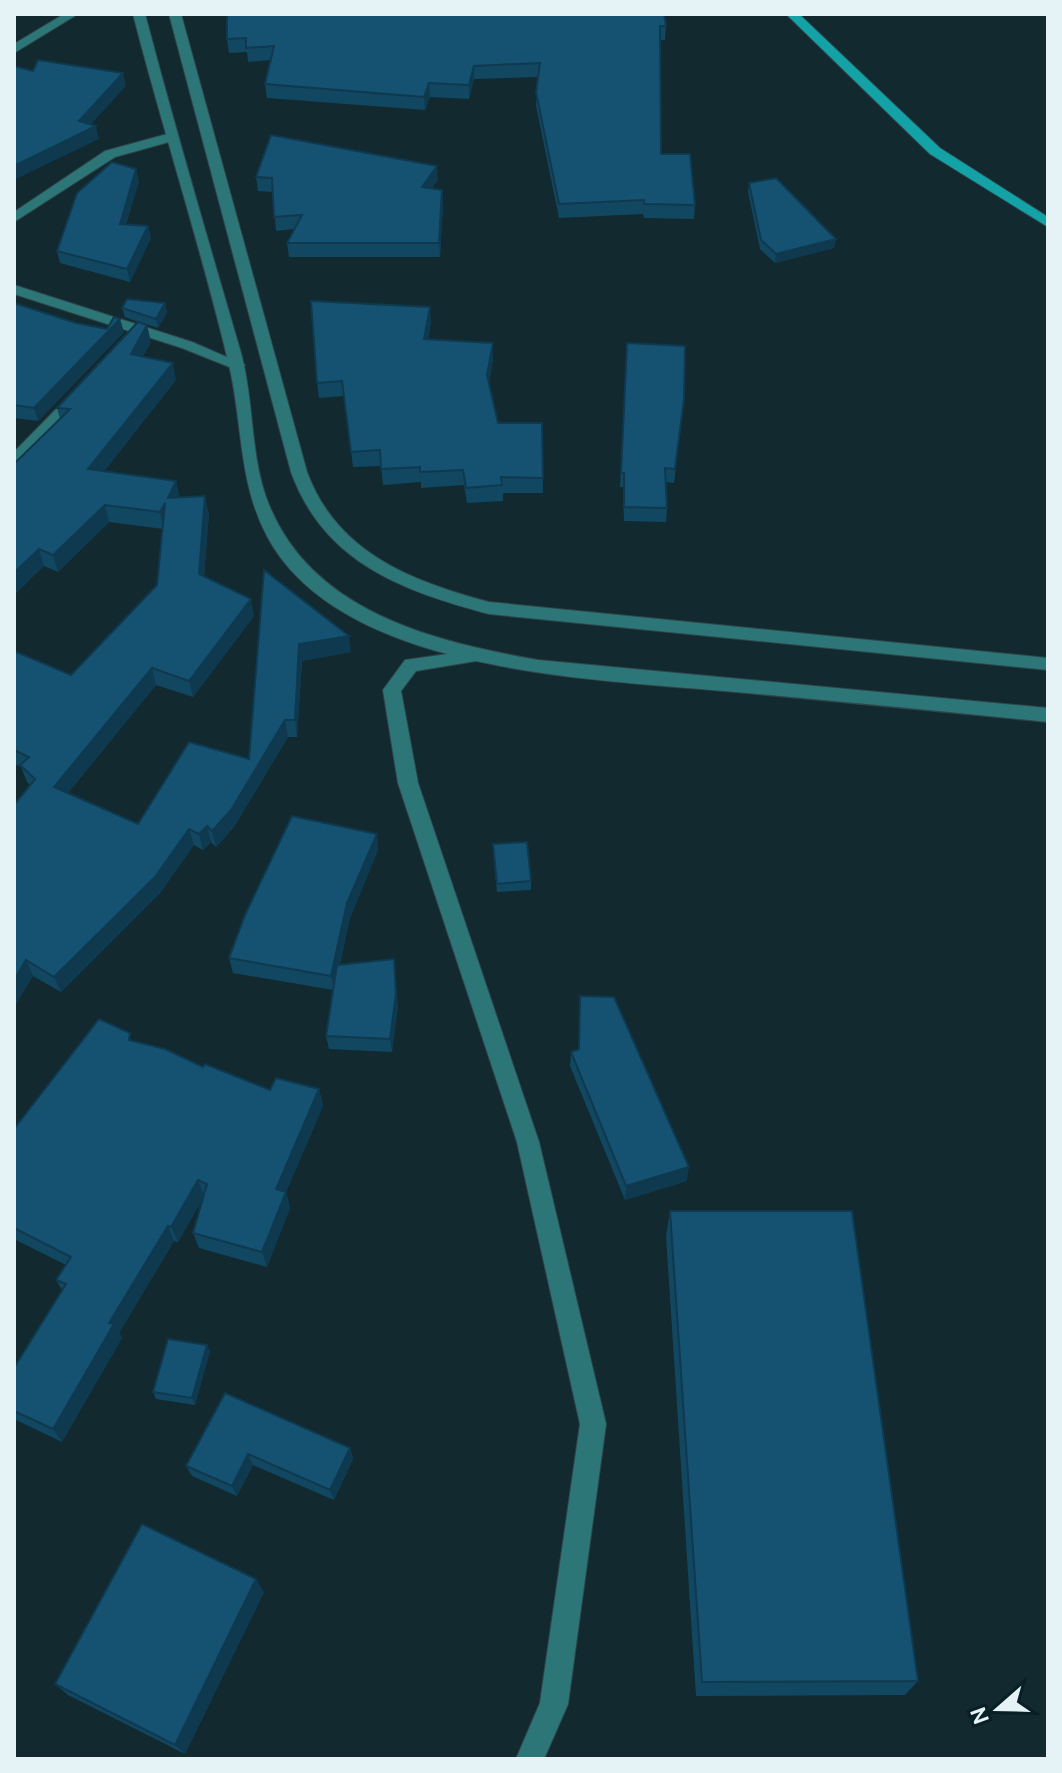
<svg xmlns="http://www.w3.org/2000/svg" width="1062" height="1773" font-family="Ubuntu,sans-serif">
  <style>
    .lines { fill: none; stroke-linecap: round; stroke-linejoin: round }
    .minor-casing { stroke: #2f454b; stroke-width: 2 }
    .tertiary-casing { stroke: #2f454b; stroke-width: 2 }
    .secondary-casing { stroke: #2f454b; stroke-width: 2 }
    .minor { fill: #2d7677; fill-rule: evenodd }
    .tertiary { fill: #2d7677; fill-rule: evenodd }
    .secondary { fill: #13a3a7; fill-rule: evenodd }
    .wall { fill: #124761 }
    .shaded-wall { fill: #0f394f }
    .building { fill: #155271; stroke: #0f394f; stroke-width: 2 }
  </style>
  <rect width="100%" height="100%" fill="#11292f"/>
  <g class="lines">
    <!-- minor casing -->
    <g class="minor-casing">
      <g id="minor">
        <polygon points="64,14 78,14 14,53 14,44"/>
        <polygon points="171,133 177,137 176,140 115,157 14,222 14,212 105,151"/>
        <polygon points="14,285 192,342 245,365 237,370 182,348 14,294"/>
        <polygon points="78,390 86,395 83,398 20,465 14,466 14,452 73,392"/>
        <polygon points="476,650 485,656 482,660 416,671 401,691 418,783 539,1142 606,1424 568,1704 544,1759 516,1759 540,1703 580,1424 517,1142 398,783 383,690 405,660"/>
      </g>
    </g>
    <!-- tertiary casing -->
    <g class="tertiary-casing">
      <g id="tertiary">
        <path d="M133,14H145C175,128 208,240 241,353C254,400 250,451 266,497C307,611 431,641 538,660L1048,708V722C948,712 848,702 747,693C608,679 345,678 268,538C238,483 243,424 229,365C201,247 163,131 133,14Z"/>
        <path d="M169,14H181L307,472C337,553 411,581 489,602L1048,658V670L489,614C403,591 324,563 291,472Z"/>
      </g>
    </g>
    <!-- secondary casing -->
    <g class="secondary-casing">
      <polygon id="secondary" points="786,14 799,14 940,148 1048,217 1048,227 930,154"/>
    </g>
    <!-- minor -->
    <use href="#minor" class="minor"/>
    <!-- tertiary -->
    <use href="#tertiary" class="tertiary"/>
    <!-- secondary -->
    <use href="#secondary" class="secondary"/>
  </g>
  <!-- wall -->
  <g class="wall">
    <polygon points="228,14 666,26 665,40 660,40 661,154 695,205 694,219 644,218 643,214 559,218 536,106 538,77 474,79 469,99 430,97 425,110 267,98 265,84 271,60 248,62 247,52 229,53 227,39"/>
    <polygon points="256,177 438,180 432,188 442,190 443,204 440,257 289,257 287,243 294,229 276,231 273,192 258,191"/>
    <polygon points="139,181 126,224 148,226 151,238 130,282 60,263 57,251"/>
    <polygon points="749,183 836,239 834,248 775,263 760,249 748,192"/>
    <polygon points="14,303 76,323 124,332 38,421 14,418"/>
    <polygon points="165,303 167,313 158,328 139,322 151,342 143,356 176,380 104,471 180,497 209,513 204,576 254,616 193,697 156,685 68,793 138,824 249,759 264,570 351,652 302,661 297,737 288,737 234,827 216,847 211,842 203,850 194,845 160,893 61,992 33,976 14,1007 14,805 30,785 27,782 21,767 14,764 14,651 71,675 157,585 163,529 109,522 58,572 44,566 14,595 60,419 57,408 138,322 125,317 122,308"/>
    <polygon points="431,322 428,340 493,343 493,359 489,383 498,423 542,423 543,493 503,493 503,501 467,503 464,485 421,488 421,482 383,485 381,466 353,467 344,396 319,398 317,383"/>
    <polygon points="627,343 684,399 674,483 666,482 667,508 666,522 624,521 623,487 620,487"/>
    <polygon points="377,834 378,850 350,918 340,964 398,1006 392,1052 329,1049 326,1036 333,990 233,973 229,958"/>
    <polygon points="493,853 531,881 531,890 497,892"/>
    <polygon points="133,1041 270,1090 319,1089 323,1106 286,1192 290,1208 267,1267 199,1248 193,1233 202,1200 178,1242 174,1241 119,1333 122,1338 62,1442 14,1419 14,1368 62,1290 56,1280 66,1265 14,1239 14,1129"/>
    <polygon points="571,1052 687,1181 625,1200 570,1066"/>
    <polygon points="670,1211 918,1681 905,1695 696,1696 666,1236"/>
    <polygon points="210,1351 195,1405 156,1399 153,1392"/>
    <polygon points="225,1393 350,1448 353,1459 334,1500 253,1465 237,1496 192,1476 186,1466"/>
    <polygon points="264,1592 185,1754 68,1695 55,1684"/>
  </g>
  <!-- shaded-wall -->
  <g class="shaded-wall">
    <polygon points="474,66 474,79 469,99 469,85"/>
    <polygon points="123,73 126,86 84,132 96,126 99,139 14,180 14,166 79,121"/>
    <polygon points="429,83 430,97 425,110 424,97"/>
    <polygon points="437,166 438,180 423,201 422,187"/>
    <polygon points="136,169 139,181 123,236 120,224"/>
    <polygon points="442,190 443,204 440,257 439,243"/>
    <polygon points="148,226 151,238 130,282 127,269"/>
    <polygon points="836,239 834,248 775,263 776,254"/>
    <polygon points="165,303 167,313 158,328 156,319"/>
    <polygon points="430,307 431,322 425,355 424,339"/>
    <polygon points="120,319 124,332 38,421 34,408"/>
    <polygon points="147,325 151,342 135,371 131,354"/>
    <polygon points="493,343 493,359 488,391 487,375"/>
    <polygon points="173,363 176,380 93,486 88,469"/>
    <polygon points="176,481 180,498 168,498"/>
    <polygon points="205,496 209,513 203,591 199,574"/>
    <polygon points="165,503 164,529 160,512"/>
    <polygon points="105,505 109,522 58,572 53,555"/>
    <polygon points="39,549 44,566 14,595 14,573"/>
    <polygon points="251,599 254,616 193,697 189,681"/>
    <polygon points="349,636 351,652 302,661 297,737 295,720 299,644"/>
    <polygon points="152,668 156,685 60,803 54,787"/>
    <polygon points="285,720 288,737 234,827 216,847 212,831"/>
    <polygon points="207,826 211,842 203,850 199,834"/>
    <polygon points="189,829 194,845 160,893 61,992 54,977"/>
    <polygon points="377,834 378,850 350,918 334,990 331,976 347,903"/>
    <polygon points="26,960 33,976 14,1007 14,980"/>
    <polygon points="395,972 398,1006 392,1052 390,1039"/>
    <polygon points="319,1089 323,1106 286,1192 290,1208 267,1267 262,1252 276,1189"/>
    <polygon points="689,1167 687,1181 625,1200 626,1186"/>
    <polygon points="198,1180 204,1196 178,1242 171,1227"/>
    <polygon points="168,1226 174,1241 119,1333 122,1338 62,1442 53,1429 109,1323"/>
    <polygon points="207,1345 210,1351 195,1405 192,1398"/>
    <polygon points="350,1448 353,1459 334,1500 330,1490"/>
    <polygon points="248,1454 253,1465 237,1496 232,1486"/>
    <polygon points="256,1579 264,1592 185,1754 175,1745"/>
  </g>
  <!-- building -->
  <g class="building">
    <polygon points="228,14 664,14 666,26 660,26 661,154 690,154 695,205 644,204 644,200 559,204 536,92 540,63 474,66 469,85 429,83 424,97 265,84 274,46 246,48 246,38 227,39 227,18"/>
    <polygon points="38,60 123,73 79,121 96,126 14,166 14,66 33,71"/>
    <polygon points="271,135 437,166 422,187 442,190 439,243 287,243 302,215 274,217 272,178 256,177"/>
    <polygon points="112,162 136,169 120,224 148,226 127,269 57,251 77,193"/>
    <polygon points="776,178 836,239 776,254 761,240 749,183"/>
    <polygon points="127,299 165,303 156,319 122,308"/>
    <polygon points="311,301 430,307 424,339 493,343 487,375 498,423 542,423 543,478 501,477 502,485 466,488 463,470 420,472 420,467 381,469 380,450 351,452 342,381 317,383"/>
    <polygon points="14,303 76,323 107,329 114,317 120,319 34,408 14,405"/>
    <polygon points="138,322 147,325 131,354 173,363 88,469 176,481 168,498 205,496 199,574 251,599 189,681 152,668 54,787 138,824 189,742 249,759 264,570 349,636 299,644 295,720 285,720 231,810 212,831 207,826 199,834 189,829 155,877 54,977 26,960 14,980 14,805 35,779 20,765 29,757 14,750 14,651 71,675 157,585 165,503 160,512 105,505 53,555 39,549 14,573 14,464 70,409 57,408"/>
    <polygon points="627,343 685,346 684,399 675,469 665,468 667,508 624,507 624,473 621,473"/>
    <polygon points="292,816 377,834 347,903 331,976 229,958 245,915"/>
    <polygon points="527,842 531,881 497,884 493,844"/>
    <polygon points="394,959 396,993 390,1039 326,1036 337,965"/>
    <polygon points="580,996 614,997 689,1167 626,1186 571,1052 579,1049"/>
    <polygon points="99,1019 130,1033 129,1040 165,1049 203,1067 205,1064 270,1090 276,1078 319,1089 276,1189 286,1192 262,1252 193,1233 207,1184 198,1180 171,1227 168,1226 109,1323 114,1324 53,1429 14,1411 14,1368 66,1284 56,1280 71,1257 14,1228 14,1129"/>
    <polygon points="670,1211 852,1211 918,1681 702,1682"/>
    <polygon points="168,1339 207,1345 192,1398 153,1392"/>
    <polygon points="225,1393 350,1448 330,1490 248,1454 232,1486 186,1466"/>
    <polygon points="142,1524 256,1579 175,1745 55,1684"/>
  </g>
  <!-- border -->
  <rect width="1062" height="1773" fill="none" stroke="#e5f3f7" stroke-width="32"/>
  <!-- north arrow -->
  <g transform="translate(998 1709) rotate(250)" stroke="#071f25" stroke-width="6" paint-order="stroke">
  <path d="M0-6L14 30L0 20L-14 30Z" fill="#e5f3f7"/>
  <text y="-12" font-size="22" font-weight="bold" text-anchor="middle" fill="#e5f3f7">N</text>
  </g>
</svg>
